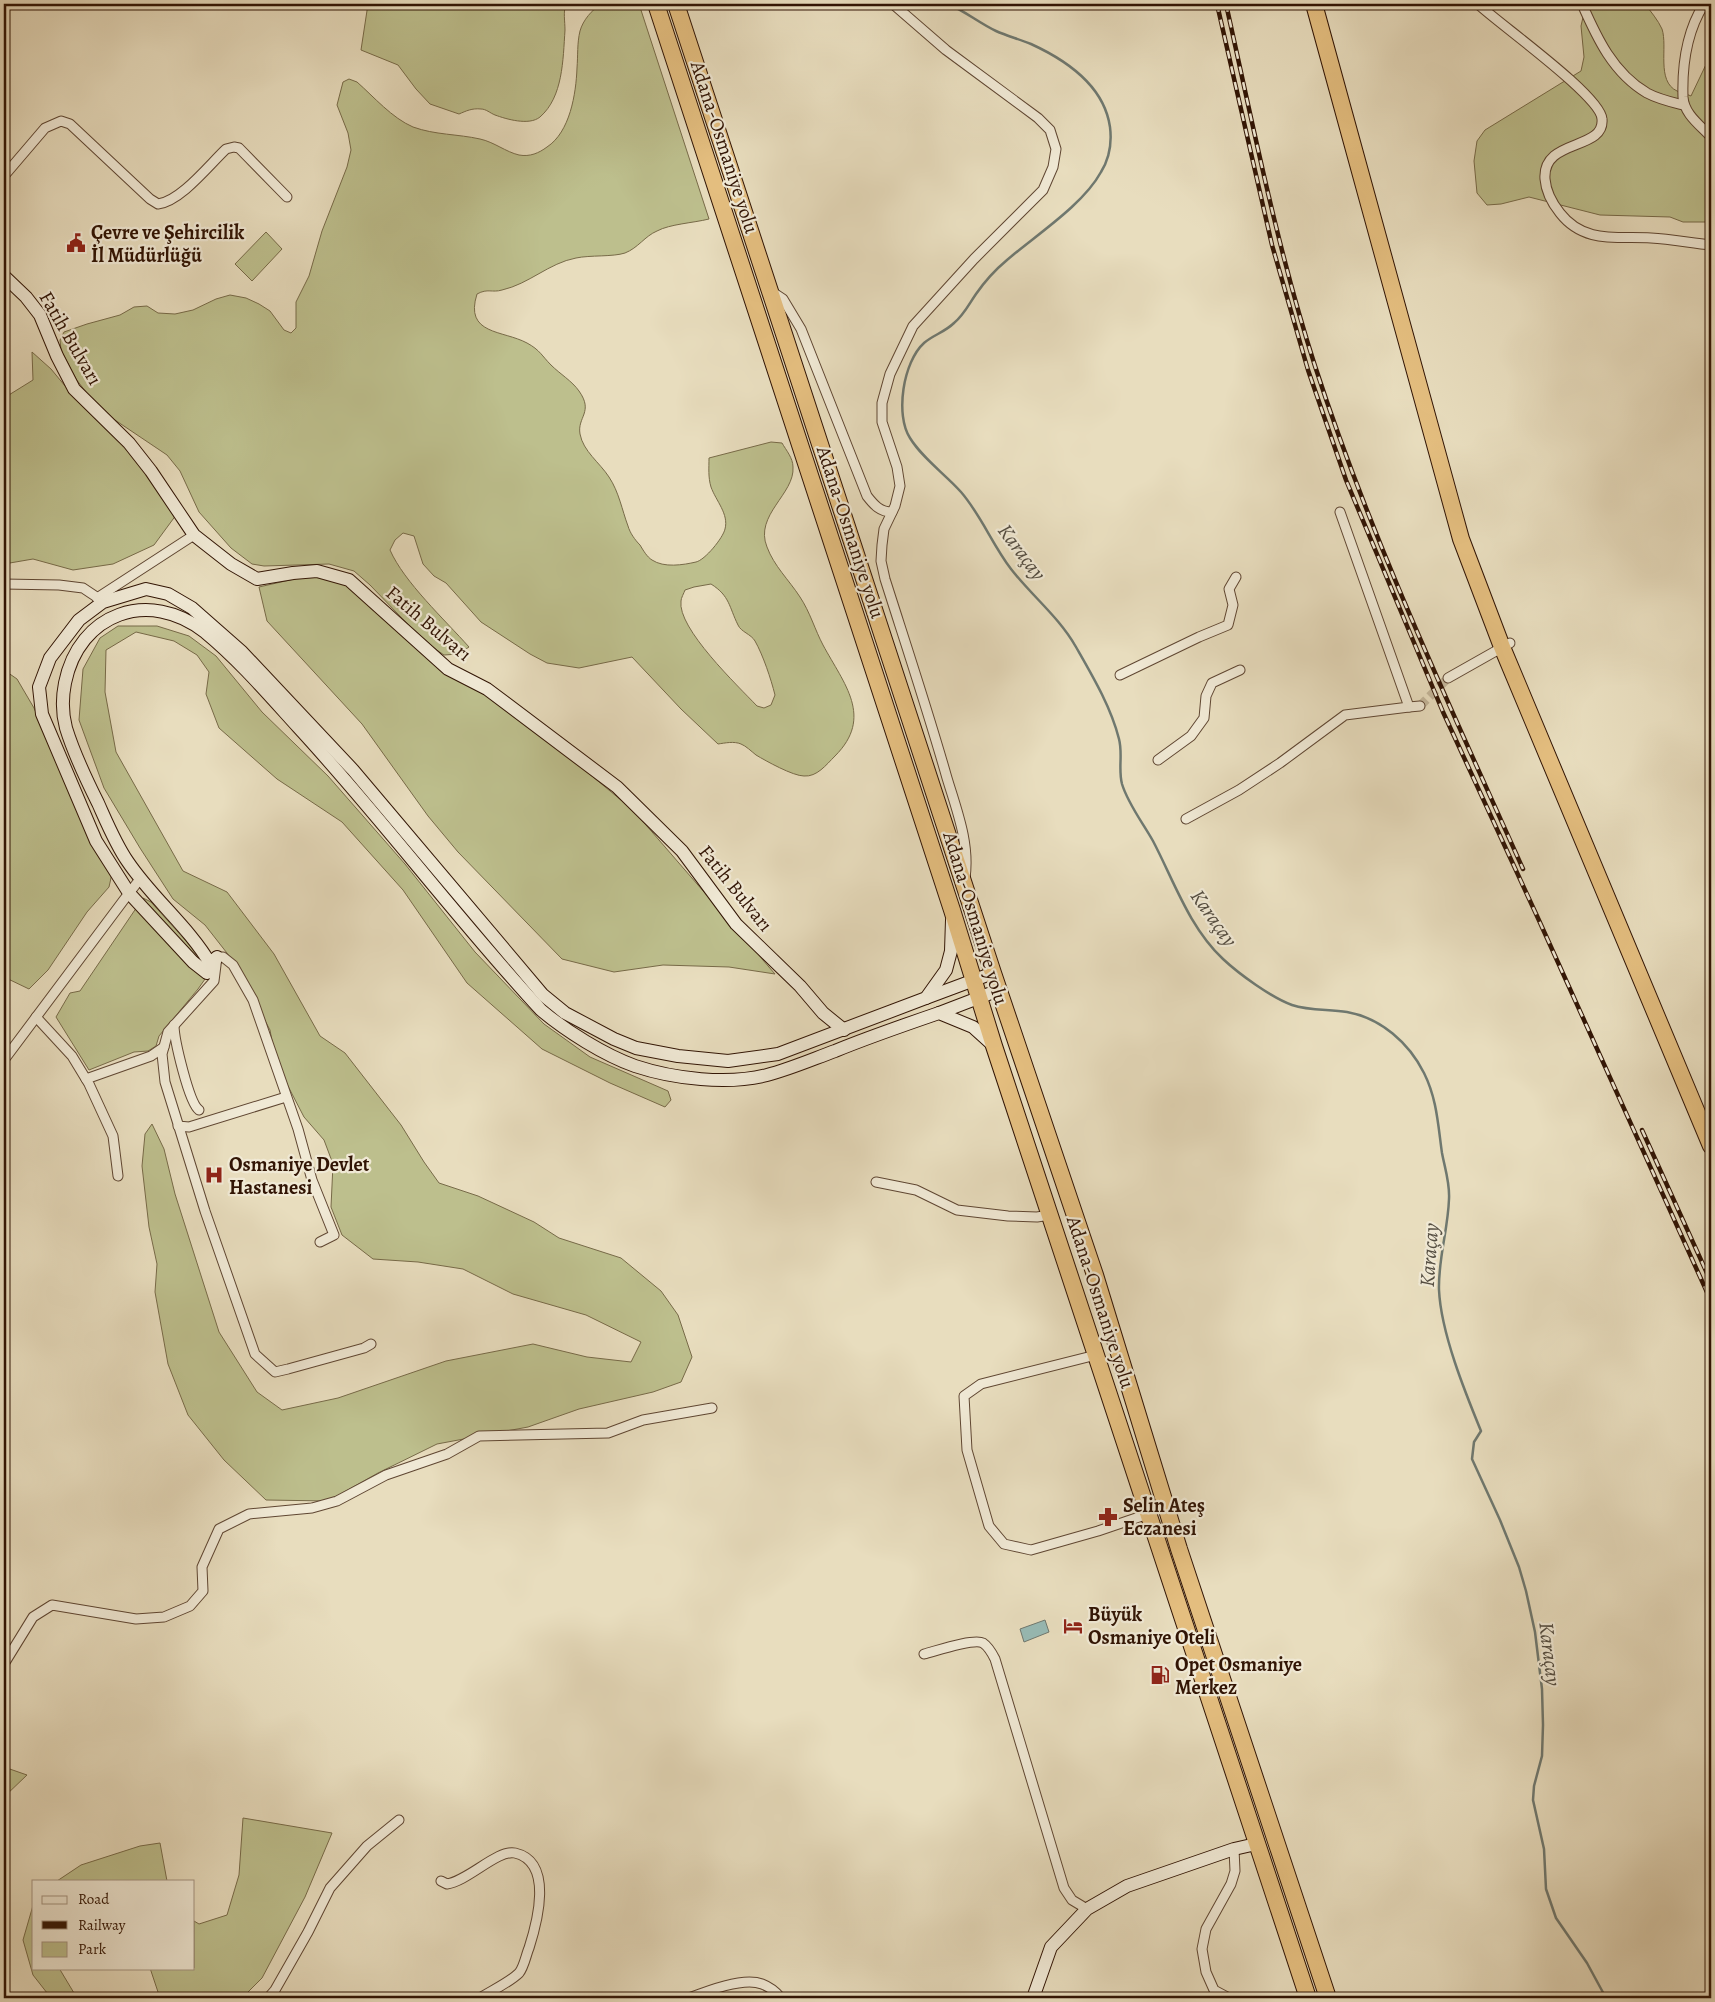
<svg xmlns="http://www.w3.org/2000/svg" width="1715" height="2002" font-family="Alegreya,serif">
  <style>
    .green { fill: #bdbf8d; stroke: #776a48; fill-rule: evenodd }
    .water { fill: #98bbb6; stroke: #6f786f }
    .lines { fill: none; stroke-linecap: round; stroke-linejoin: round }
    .stream { stroke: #6f786f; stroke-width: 2.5 }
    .street-tunnel { stroke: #c3b599; stroke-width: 9; stroke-dasharray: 9 4.5; stroke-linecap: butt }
    .street-casing { stroke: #5f4632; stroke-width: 11 }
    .secondary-casing { stroke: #311404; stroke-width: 14 }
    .highway-casing { stroke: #311404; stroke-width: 18 }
    .street { stroke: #f0e9d5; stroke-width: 9 }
    .secondary { stroke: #f0e9d5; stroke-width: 12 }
    .highway { stroke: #e4be7f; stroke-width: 16 }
    .rail-casing { stroke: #311404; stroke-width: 4.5 }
    .rail { stroke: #f0e9d5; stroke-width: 2.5; stroke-dasharray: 8; stroke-linecap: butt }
    .labels { text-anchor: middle; stroke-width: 4.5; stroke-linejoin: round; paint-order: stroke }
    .street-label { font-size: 20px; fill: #311404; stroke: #f0e9d5 }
    .poi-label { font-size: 20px; font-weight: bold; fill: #311404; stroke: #f0e9d5; text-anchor: start }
    .water-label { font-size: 21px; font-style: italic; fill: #554e42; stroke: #f0e9d5 }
  </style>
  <rect width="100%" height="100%" fill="#e8ddbe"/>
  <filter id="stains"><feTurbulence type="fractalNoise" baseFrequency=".004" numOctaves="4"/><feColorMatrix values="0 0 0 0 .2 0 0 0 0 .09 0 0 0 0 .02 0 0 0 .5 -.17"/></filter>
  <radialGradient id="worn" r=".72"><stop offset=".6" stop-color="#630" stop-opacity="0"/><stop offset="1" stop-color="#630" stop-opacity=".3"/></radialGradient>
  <!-- green -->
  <g class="green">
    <path d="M368,4H566C563,11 565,22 565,30C563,60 563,97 540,117C529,126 506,119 495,115C490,113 486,109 481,109C472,108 466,111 459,114L430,104L416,89L398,65L361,50Z"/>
    <path d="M601,4H639L709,219C693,223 670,224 657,231C645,236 638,248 625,253C613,257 590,255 576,258C549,263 529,284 502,290C492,293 488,288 477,294C464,335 503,330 527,343C540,350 542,356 551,365C560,374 572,381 579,391C594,412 577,417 580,434C583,451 600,463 609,477C619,492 622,510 628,526C630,533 635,540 640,545C643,550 647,557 652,560C664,568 683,565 696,562C705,560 723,538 725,529C729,514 716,501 711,487C708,477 709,468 709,458L771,442L782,443C786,450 793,458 793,467C795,494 754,515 767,547C774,566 789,580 800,597C810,612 815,630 823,645C844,684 874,717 835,756C826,765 817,777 804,776C793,776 766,761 756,755C751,751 746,746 741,744C734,741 725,743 718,744L681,709L632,657L579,668L547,663L530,654L481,622L446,583L434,576L423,564L414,536L403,533L395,540L390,550C404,582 445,620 469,647L458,654L444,655L425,642L370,585L354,571L329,564L264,566L252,564L231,548L199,512L180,471L167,455L109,416L92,400L76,379L61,350L60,340L64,332L87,324L120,315L134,307L147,306L158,313L175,314L193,310L216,299L230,295L246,298L259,304L270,311L284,330L291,333L296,328V302L309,276L322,231L347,167L351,150L348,133L337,105L343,82L349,79L357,82C374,97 392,118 413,127C435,135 458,134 480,139C494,142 506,152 519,155C530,157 539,153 547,147C570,132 576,94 577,68C578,56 577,43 580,31C583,20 592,10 601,4ZM711,584C730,596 729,607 738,625C741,632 751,634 755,641C763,655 771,679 775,695L771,705L764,708L757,706C738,686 677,628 681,601C681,598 684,593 685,590L694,587Z"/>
    <path d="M1586,4H1645C1651,12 1658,20 1662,29C1668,47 1656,81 1677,91C1681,93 1687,94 1691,96L1711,54V222H1683L1670,217L1600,215L1529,197L1501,204L1487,205L1477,193L1474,161L1477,141L1485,130L1581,71L1584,57L1581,26Z"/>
    <polygon points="266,232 282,249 252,281 235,264"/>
    <polygon points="32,352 51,369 75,398 119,441 179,511 154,545 113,564 73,570 33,559 4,564 4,398 33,380"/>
    <polygon points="303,577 339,577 523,719 633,810 775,974 729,967 663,965 614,972 562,959 458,852 428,816 362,724 267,621 259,587"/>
    <polygon points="118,626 157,626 189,636 216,656 262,712 328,776 405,864 475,952 544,1024 590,1057 668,1091 671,1100 665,1107 610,1083 542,1049 467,983 403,890 342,822 277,779 219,728 206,694 209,672 197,655 174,641 136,632 106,650 105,692 116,752 183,871 227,892 274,954 320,1036 345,1053 401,1125 424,1162 439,1183 478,1196 534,1222 559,1238 621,1258 661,1291 678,1315 692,1357 681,1382 653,1392 579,1409 528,1427 437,1444 378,1473 328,1501 266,1500 224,1460 188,1415 168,1364 155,1292 157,1264 149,1227 142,1166 145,1134 152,1124 164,1149 175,1194 219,1332 257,1392 282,1410 338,1398 446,1361 533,1344 587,1357 631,1362 641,1342 586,1315 513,1294 463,1269 418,1262 373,1259 342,1235 331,1207 333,1164 324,1140 304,1117 276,1063 270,1030 234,962 205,925 173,899 140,848 104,788 79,720 83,669 100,638"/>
    <polygon points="4,670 17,679 34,708 59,765 113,869 109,887 87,912 48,970 29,989 4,977"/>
    <polygon points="143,898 151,902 204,961 210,972 198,989 159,1036 156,1046 148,1051 134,1052 89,1070 56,1017 70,993 80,991"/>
    <polygon points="4,1767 27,1775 4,1797"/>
    <polygon points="243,1818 332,1833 305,1897 262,1978 242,1998 160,1998 150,1968 194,1968 194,1921 199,1924 227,1915 239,1875"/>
    <polygon points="160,1843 167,1881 57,1881 81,1865 140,1846"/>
    <polygon points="34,1902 34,1968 59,1968 77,1998 51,1998 33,1975 23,1940"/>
  </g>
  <!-- water -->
  <polygon class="water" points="1045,1620 1049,1632 1024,1642 1020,1629"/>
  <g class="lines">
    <!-- stream -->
    <path class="stream" d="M948,4C965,11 979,23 996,31C1007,36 1019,39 1031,44C1066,60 1104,85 1110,127C1112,143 1109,159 1101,172C1083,205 1036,235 1007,260C995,270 985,281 976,294C969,304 964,315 954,323C945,332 933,335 924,343C903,362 895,415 910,438C923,459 945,474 961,492C981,515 992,544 1011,569C1032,596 1059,617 1076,647C1092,675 1111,707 1119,739C1123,754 1118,769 1122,784C1128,804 1143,823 1153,841C1174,881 1189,927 1223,959C1239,974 1272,998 1292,1005C1310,1011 1329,1009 1347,1012C1381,1018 1409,1043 1424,1073C1437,1099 1438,1125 1442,1153C1445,1169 1450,1183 1449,1199C1448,1230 1438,1259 1439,1290C1441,1333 1465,1392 1481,1431L1474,1442L1472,1459L1500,1520L1519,1567L1526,1591L1535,1632L1542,1689L1543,1725L1542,1756L1534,1786L1533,1800L1544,1849L1546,1889L1556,1918L1587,1963L1606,1998"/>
    <!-- street-tunnel -->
    <polyline class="street-tunnel" points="1420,706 1448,678"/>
    <!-- street casing -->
    <g class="street-casing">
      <g id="street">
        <path d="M893,4L946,50L1038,118L1050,130L1056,149L1053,167L1043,190L974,259L913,326L890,374L882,403V422L897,467L900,486L895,506L884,529L882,545L881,561L885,579C906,645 928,711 947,778C957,811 970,844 965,878"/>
        <path d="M1478,4C1499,24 1601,96 1602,119C1605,151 1542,138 1545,179C1546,192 1552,203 1560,213C1584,244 1617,236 1651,238C1671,239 1691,243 1711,245"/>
        <path d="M1582,4C1597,38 1613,73 1647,93C1658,99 1671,102 1683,105"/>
        <path d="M1704,4C1687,31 1682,65 1683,97C1684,114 1700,125 1711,137"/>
        <path d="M4,176L45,128L61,121L70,124L150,199L158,204C181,201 209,165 226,149L234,147L239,148L287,197"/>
        <path d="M771,291L783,299L801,329L867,496C874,505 880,512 892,512"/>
        <polyline points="4,584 59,585 83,588 101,600"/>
        <polyline points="97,598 194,535"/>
        <polyline points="1120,675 1199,637 1228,625 1233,605 1229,589 1236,577"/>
        <polyline points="1448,678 1510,643"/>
        <polyline points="1409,707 1420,706"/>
        <polyline points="1158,760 1191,736 1204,718 1206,696 1212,683 1240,670"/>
        <polyline points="1186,819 1239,790 1280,763 1345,715 1409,707 1340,512"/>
        <polyline points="36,1017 72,1056 89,1084 113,1136 118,1176"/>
        <path d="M174,1025C174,1039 189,1103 199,1110"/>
        <polyline points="4,1060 123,901 140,879 142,881"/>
        <polyline points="86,1079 151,1056 164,1047"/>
        <polyline points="178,1126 189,1127 286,1097"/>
        <polyline points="876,1182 916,1190 957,1210 1008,1216 1037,1217 1050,1215"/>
        <polyline points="320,1242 334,1235 312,1180 298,1129 253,1000 233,965 223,957 217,957 214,981 168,1032 162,1054 165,1082 205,1211 255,1354 275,1372 288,1369 364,1348 371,1344"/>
        <polyline points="1096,1355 981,1384 964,1396 967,1450 989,1526 1004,1544 1031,1550 1098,1531 1148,1514"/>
        <path d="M924,1654C936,1651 974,1638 983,1643C989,1647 992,1653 995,1659L1064,1888L1072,1900L1087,1909"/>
        <polyline points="4,1664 33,1617 52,1605 136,1619 164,1617 190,1606 203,1591 202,1567 219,1529 249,1514 312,1508 337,1501 386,1475 447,1454 479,1436 608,1433 643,1420 712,1408"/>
        <path d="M441,1881L447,1884C468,1881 498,1849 515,1853C554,1862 537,1923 529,1948C526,1955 524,1967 519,1973C510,1982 491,1991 480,1998"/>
        <polyline points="268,1998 275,1990 308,1932 330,1888 367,1846 399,1820"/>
        <path d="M689,1998C707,1991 743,1977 762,1984C770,1987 776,1992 781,1998"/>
        <polyline points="1229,1998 1214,1990 1206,1972 1202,1949 1206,1929 1231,1884 1235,1871 1234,1849"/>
      </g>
    </g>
    <!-- secondary casing -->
    <g class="secondary-casing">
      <g id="secondary">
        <polyline points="4,276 26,297 40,315 57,356 74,389 129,443 151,471 194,535 231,564 257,579 293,573 317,571 349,580 448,669 487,689 617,787 682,851 736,924 800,986 823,1013 844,1030"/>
        <polyline points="217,957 207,973 193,962 129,893 96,841 42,714 39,687 50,658 79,620 103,602 146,589 168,594 192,608 242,652 353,770 543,995 565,1013 614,1039 636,1048 678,1056 728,1061 778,1054 926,998 946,970 951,951 952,920"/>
        <path d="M215,959L211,965C189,927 153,899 128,862C116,845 107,823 98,803C86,779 74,754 66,728C62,713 62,698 65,683C79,613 149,588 205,632C239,660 268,694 298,727C382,818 456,918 541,1010C566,1031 604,1055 635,1066C674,1079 728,1085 767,1075C790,1069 813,1059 835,1051C869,1037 904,1025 939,1013L973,1027L994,1046"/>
        <polyline points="926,998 993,973"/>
        <polyline points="939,1013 999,990"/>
        <polyline points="1033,1998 1051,1947 1087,1909 1127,1886 1234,1849 1256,1844"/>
      </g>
    </g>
    <!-- highway casing -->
    <g class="highway-casing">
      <g id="highway">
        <polyline points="656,4 952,910 994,1046 1308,1998"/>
        <polyline points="676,4 993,973 1095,1275 1179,1549 1328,1998"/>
        <polyline points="1314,4 1461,539 1502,647 1711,1146"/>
      </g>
    </g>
    <!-- street -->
    <use href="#street" class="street"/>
    <!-- secondary -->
    <use href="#secondary" class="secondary"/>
    <!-- highway -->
    <use href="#highway" class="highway"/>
    <!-- rail casing -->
    <g class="rail-casing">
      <g id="rail">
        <polyline points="1217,4 1272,245 1308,370 1346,480 1443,712 1537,916 1711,1301"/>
        <path d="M1226,4C1253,125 1277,248 1315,366C1371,539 1449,704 1523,869"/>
        <polyline points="1642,1130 1711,1282"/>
      </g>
    </g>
    <!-- rail -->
    <use href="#rail" class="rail"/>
  </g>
  <!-- icons -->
  <defs>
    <g id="civic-bare" transform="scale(1.5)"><path d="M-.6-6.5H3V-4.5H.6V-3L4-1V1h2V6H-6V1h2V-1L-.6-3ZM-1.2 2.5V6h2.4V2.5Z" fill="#8f2418" stroke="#f0e9d5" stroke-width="2.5" paint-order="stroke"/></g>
    <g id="hospital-bare" transform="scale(1.5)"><path d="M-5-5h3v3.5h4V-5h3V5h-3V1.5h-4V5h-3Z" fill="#8f2418" stroke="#f0e9d5" stroke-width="2.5" paint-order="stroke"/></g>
    <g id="pharmacy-bare" transform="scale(1.5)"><path d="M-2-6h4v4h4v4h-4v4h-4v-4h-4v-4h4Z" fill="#8f2418" stroke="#f0e9d5" stroke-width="2.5" paint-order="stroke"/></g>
    <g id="hotel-bare" transform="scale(1.5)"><path d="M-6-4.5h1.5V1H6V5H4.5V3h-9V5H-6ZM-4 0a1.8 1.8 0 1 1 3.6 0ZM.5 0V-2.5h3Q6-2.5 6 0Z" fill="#8f2418" stroke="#f0e9d5" stroke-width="2.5" paint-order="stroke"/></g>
    <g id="fuel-bare" transform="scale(1.5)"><path d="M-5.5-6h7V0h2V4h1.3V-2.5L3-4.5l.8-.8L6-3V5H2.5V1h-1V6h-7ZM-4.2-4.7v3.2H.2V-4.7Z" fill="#8f2418" stroke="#f0e9d5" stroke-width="2.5" paint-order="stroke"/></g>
  </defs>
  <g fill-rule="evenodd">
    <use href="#civic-bare" x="76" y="243"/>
    <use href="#hospital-bare" x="214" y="1175"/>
    <use href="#pharmacy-bare" x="1108" y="1517"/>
    <use href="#hotel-bare" x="1073" y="1626"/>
    <use href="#fuel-bare" x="1160" y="1675"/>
  </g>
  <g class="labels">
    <!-- street labels -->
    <g class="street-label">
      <text transform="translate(725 147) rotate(72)" y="7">Adana-Osmaniye yolu</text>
      <text transform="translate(71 338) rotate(60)" y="7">Fatih Bulvarı</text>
      <text transform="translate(851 532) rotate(72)" y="7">Adana-Osmaniye yolu</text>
      <text transform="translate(429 623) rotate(40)" y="7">Fatih Bulvarı</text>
      <text transform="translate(736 888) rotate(51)" y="7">Fatih Bulvarı</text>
      <text transform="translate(976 918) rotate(73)" y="7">Adana-Osmaniye yolu</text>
      <text transform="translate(1101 1302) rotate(72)" y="7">Adana-Osmaniye yolu</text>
    </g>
    <!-- poi labels -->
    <g class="poi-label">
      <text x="91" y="239">Çevre ve Şehircilik<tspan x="91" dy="23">İl Müdürlüğü</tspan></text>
      <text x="229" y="1171">Osmaniye Devlet<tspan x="229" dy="23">Hastanesi</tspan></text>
      <text x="1123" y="1512">Selin Ateş<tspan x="1123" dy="23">Eczanesi</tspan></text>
      <text x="1088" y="1621">Büyük<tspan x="1088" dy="23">Osmaniye Oteli</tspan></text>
      <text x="1175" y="1671">Opet Osmaniye<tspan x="1175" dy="23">Merkez</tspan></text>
    </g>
    <!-- water labels -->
    <g class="water-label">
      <text transform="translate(1022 552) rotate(53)" y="7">Karaçay</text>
      <text transform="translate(1214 918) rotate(55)" y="7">Karaçay</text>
      <text transform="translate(1429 1255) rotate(-86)" y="7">Karaçay</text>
      <text transform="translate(1550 1654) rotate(83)" y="7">Karaçay</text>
    </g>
  </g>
  <!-- margin -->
  <rect width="1715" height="2002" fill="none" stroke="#e8ddbe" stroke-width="20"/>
  <rect x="5" y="5" width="1705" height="1992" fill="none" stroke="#311404" stroke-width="2.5"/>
  <rect x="10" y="10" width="1695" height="1982" fill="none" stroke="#311404"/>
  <!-- legend -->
  <rect x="32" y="1880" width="162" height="90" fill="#f0e9d5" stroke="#a49481"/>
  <rect x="42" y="1896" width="25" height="8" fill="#f0e9d5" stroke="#a49481"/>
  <text x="78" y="1904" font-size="15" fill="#311404">Road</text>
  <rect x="42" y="1921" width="25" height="8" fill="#311404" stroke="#a49481"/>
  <text x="78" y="1930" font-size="15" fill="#311404">Railway</text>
  <rect x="42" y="1942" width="25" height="15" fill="#bdbf8d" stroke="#a49481"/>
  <text x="78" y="1954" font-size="15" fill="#311404">Park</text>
  <rect width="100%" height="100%" filter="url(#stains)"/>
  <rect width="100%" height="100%" fill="url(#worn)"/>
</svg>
